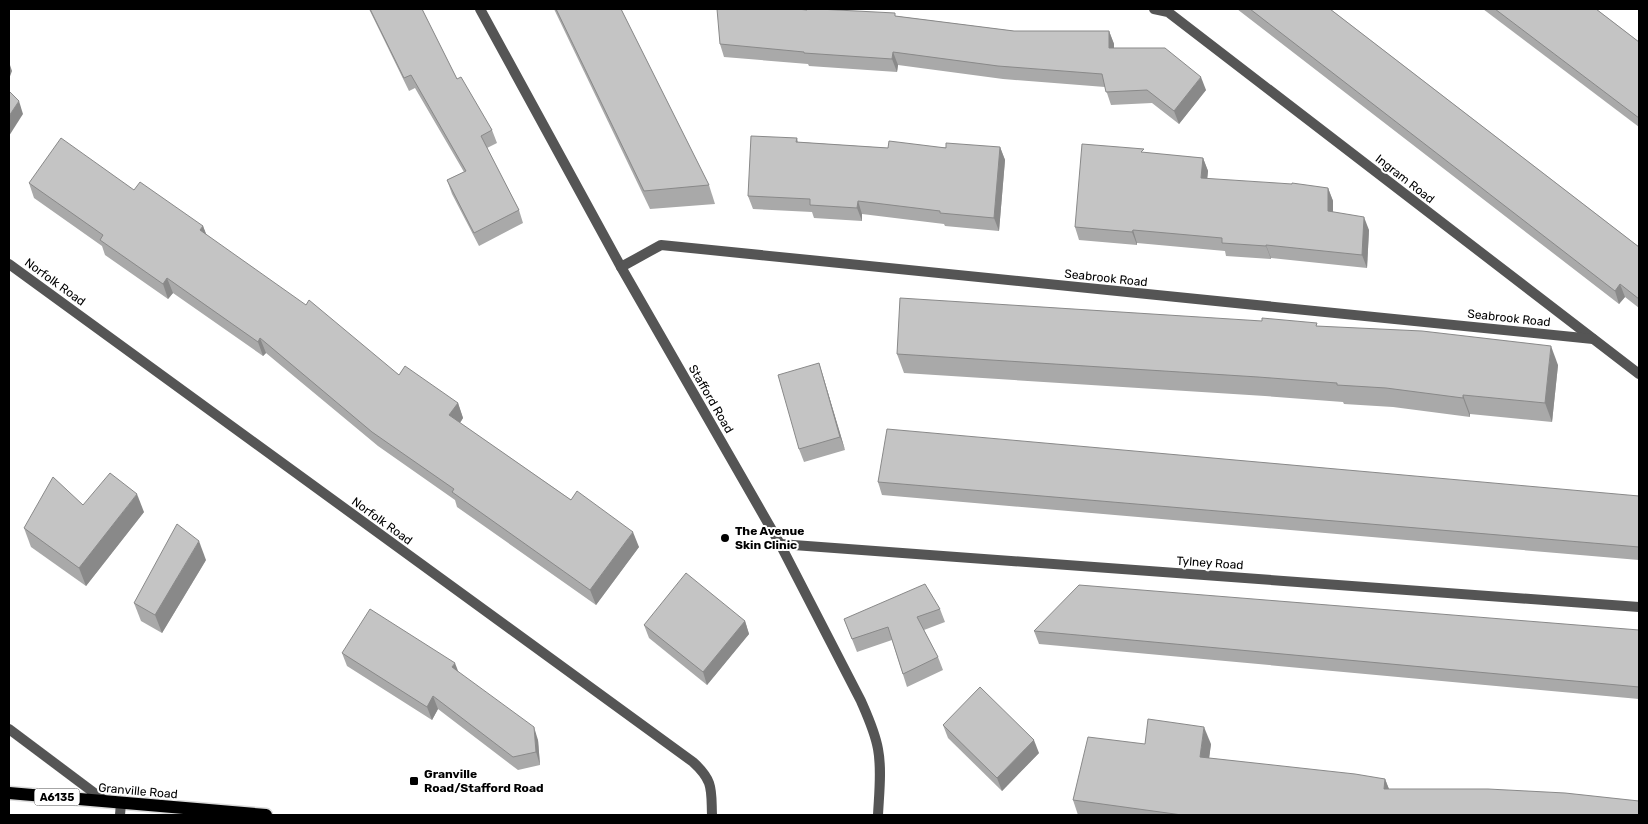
<svg xmlns="http://www.w3.org/2000/svg" width="1648" height="824" font-family="Rubik,sans-serif">
  <style>
    .lines { fill: none; stroke-linecap: round; stroke-linejoin: round }
    .primary-casing { stroke: #dbdbdb; stroke-width: 15 }
    .street { stroke: #555; stroke-width: 10 }
    .primary { stroke: #000; stroke-width: 12 }
    .wall { fill: #a9a9a9 }
    .shaded-wall { fill: #898989 }
    .building { fill: #c4c4c4; stroke: #898989 }
    .poi-dot { fill: #000; stroke: #fff; stroke-width: 2 }
    .labels { text-anchor: middle; stroke-width: 4; stroke-linejoin: round; paint-order: stroke }
    .shield { fill: #fff; stroke: #4c4c4c; stroke-width: 1 }
    .shield-label { font-size: 11px; font-weight: bold; fill: #000 }
    .street-label { font-size: 12px; fill: #000; stroke: #fff }
    .poi-label { font-size: 12px; font-weight: bold; fill: #000; stroke: #fff; text-anchor: start }
  </style>
  <rect width="100%" height="100%" fill="#fff"/>
  <g class="lines">
    <!-- primary casing -->
    <g class="primary-casing">
      <polyline id="primary" points="9,793 266,815"/>
    </g>
    <!-- street -->
    <g class="street">
      <path d="M480,9L621,267L780,544L861,701C868,717 875,732 878,749C882,770 879,794 878,815"/>
      <polyline points="1154,9 1168,12 1639,374"/>
      <path d="M9,264L693,762C714,781 711,790 712,815"/>
      <polyline points="621,267 661,245 1593,339"/>
      <polyline points="780,544 1639,607"/>
      <polyline points="9,729 105,801"/>
      <polyline points="120,815 121,803"/>
    </g>
    <!-- primary -->
    <use href="#primary" class="primary"/>
  </g>
  <!-- wall -->
  <g class="wall">
    <polygon points="369,9 422,9 457,79 492,130 497,143 487,148 519,210 523,223 479,246 452,194 447,180 464,172 415,88 409,91"/>
    <polygon points="554,9 621,9 709,185 715,204 650,209"/>
    <polygon points="1237,9 1330,9 1639,247 1639,308 1625,297 1619,304"/>
    <polygon points="1483,9 1596,9 1639,42 1639,127"/>
    <polygon points="896,16 1014,31 1109,31 1114,44 1114,48 1206,90 1179,124 1152,103 1111,105 1105,87 1003,79 898,65 897,72 809,66 808,64 724,57 720,44"/>
    <polygon points="797,138 798,142 888,148 1000,147 1005,160 999,231 945,226 944,224 862,214 862,221 814,218 812,212 753,209 748,196"/>
    <polygon points="1145,153 1203,158 1208,171 1207,179 1328,188 1333,201 1333,212 1369,230 1367,268 1271,258 1271,259 1226,256 1225,251 1137,243 1137,245 1079,240 1075,227"/>
    <polygon points="29,183 134,190 203,226 206,235 399,375 458,403 463,418 460,423 639,547 596,605 457,507 455,500 378,446 266,353 263,356 173,293 168,299 105,255 102,246 34,198"/>
    <polygon points="1318,326 1558,365 1552,422 1470,414 1470,417 1393,407 1344,404 1343,402 1265,396 904,373 897,354"/>
    <polygon points="819,363 823,376 845,450 804,462 799,449"/>
    <polygon points="878,482 1639,496 1639,560 882,495"/>
    <polygon points="144,512 86,586 31,547 24,528"/>
    <polygon points="206,560 162,633 141,621 134,603"/>
    <polygon points="940,609 945,622 924,630 938,657 943,670 907,687 892,640 857,652 844,619"/>
    <polygon points="745,621 749,634 707,685 649,638 644,625"/>
    <polygon points="1639,630 1639,699 1039,644 1034,631"/>
    <polygon points="342,653 458,672 538,740 540,765 518,770 438,709 432,720 347,666"/>
    <polygon points="943,725 1039,753 1002,791 948,738"/>
    <polygon points="1211,744 1209,758 1385,779 1389,789 1639,815 1078,815 1073,800"/>
  </g>
  <!-- shaded-wall -->
  <g class="shaded-wall">
    <polygon points="1109,31 1114,44 1114,61 1109,48"/>
    <polygon points="893,52 898,65 897,72 892,59"/>
    <polygon points="9,62 12,71 9,79"/>
    <polygon points="1201,77 1206,90 1179,124 1174,111"/>
    <polygon points="19,101 23,114 9,136 9,116"/>
    <polygon points="1000,147 1005,160 999,231 994,218"/>
    <polygon points="1203,158 1208,171 1206,191 1201,178"/>
    <polygon points="1328,188 1333,201 1333,224 1328,211"/>
    <polygon points="858,201 862,214 862,221 857,208"/>
    <polygon points="1364,217 1369,230 1367,268 1362,255"/>
    <polygon points="203,226 209,241 200,230"/>
    <polygon points="1133,230 1137,243 1137,245 1132,232"/>
    <polygon points="1266,245 1271,258 1271,259 1266,246"/>
    <polygon points="167,278 173,293 168,299 163,284"/>
    <polygon points="1620,284 1625,297 1619,304 1615,291"/>
    <polygon points="260,338 266,353 263,356 258,342"/>
    <polygon points="1551,346 1558,365 1552,422 1545,403"/>
    <polygon points="819,363 823,376 845,450 840,437"/>
    <polygon points="1463,395 1470,414 1470,417 1463,398"/>
    <polygon points="458,403 463,418 455,430 449,415"/>
    <polygon points="137,494 144,512 86,586 79,568"/>
    <polygon points="633,532 639,547 596,605 590,590"/>
    <polygon points="199,541 206,560 162,633 155,615"/>
    <polygon points="745,621 749,634 707,685 703,672"/>
    <polygon points="455,663 460,676 452,667"/>
    <polygon points="433,696 438,709 432,720 427,707"/>
    <polygon points="534,727 538,740 540,765 536,752"/>
    <polygon points="1204,727 1211,744 1207,774 1200,757"/>
    <polygon points="1034,740 1039,753 1002,791 997,778"/>
    <polygon points="1385,779 1392,797 1384,789"/>
  </g>
  <!-- building -->
  <g class="building">
    <polygon points="370,9 422,9 457,79 461,77 492,130 481,136 519,210 474,233 447,180 466,171 411,75 404,78"/>
    <polygon points="556,9 621,9 709,185 644,191"/>
    <polygon points="717,9 797,9 807,10 807,9 818,9 895,13 895,16 1014,31 1109,31 1109,48 1165,48 1201,77 1174,111 1147,90 1106,92 1102,74 998,66 893,52 892,59 804,53 804,52 720,44"/>
    <polygon points="1250,9 1330,9 1639,247 1639,299 1620,284 1615,291"/>
    <polygon points="1495,9 1596,9 1639,42 1639,118"/>
    <polygon points="9,91 19,101 9,116"/>
    <polygon points="751,136 797,138 796,142 888,148 889,141 946,148 946,143 1000,147 994,218 940,213 940,211 858,201 857,208 810,205 810,199 748,196"/>
    <polygon points="61,138 134,190 140,182 203,226 200,230 306,305 309,300 399,375 405,366 458,403 449,415 571,500 577,491 633,532 590,590 452,492 454,489 372,432 260,338 258,342 167,278 163,284 100,240 103,235 29,183"/>
    <polygon points="1082,144 1144,149 1141,152 1203,158 1201,178 1292,184 1292,183 1328,188 1328,211 1364,217 1362,255 1266,245 1266,246 1222,243 1222,238 1133,230 1132,232 1075,227"/>
    <polygon points="900,298 1262,321 1262,318 1317,323 1316,326 1422,331 1551,346 1545,403 1463,395 1463,398 1386,388 1337,385 1337,383 1258,377 897,354"/>
    <polygon points="819,363 840,437 799,449 778,375"/>
    <polygon points="887,429 1639,496 1639,547 878,482"/>
    <polygon points="110,473 137,494 79,568 24,528 53,477 83,505"/>
    <polygon points="177,524 199,541 155,615 134,603"/>
    <polygon points="686,573 745,621 703,672 644,625"/>
    <polygon points="925,584 940,609 917,617 938,657 903,674 888,627 852,639 844,619"/>
    <polygon points="1079,585 1639,630 1639,687 1034,631"/>
    <polygon points="370,609 455,663 452,667 534,727 536,752 513,757 433,696 427,707 342,653"/>
    <polygon points="980,687 1034,740 997,778 943,725"/>
    <polygon points="1148,719 1204,727 1200,757 1355,774 1385,779 1384,789 1488,789 1565,793 1639,801 1639,815 1182,815 1073,800 1088,737 1145,744"/>
  </g>
  <!-- markers -->
  <g class="poi-dot">
    <circle cx="725" cy="538" r="5"/>
    <rect x="409" y="776" width="10" height="10" rx="2.5"/>
  </g>
  <g class="labels">
    <!-- shield labels -->
    <rect class="shield" x="34.5" y="788.5" width="45" height="17" rx="4"/>
    <g class="shield-label">
      <text x="57" y="801">A6135</text>
    </g>
    <!-- street labels -->
    <g class="street-label">
      <text transform="translate(1405 179) rotate(38)" y="4">Ingram Road</text>
      <text transform="translate(1106 278) rotate(6)" y="4">Seabrook Road</text>
      <text transform="translate(55 282) rotate(36)" y="4">Norfolk Road</text>
      <text transform="translate(1509 318) rotate(6)" y="4">Seabrook Road</text>
      <text transform="translate(711 399) rotate(60)" y="4">Stafford Road</text>
      <text transform="translate(382 521) rotate(36)" y="4">Norfolk Road</text>
      <text transform="translate(1210 563) rotate(4)" y="4">Tylney Road</text>
      <text transform="translate(138 791) rotate(5)" y="4">Granville Road</text>
    </g>
    <!-- poi labels -->
    <g class="poi-label">
      <text x="735" y="535">The Avenue<tspan x="735" dy="14">Skin Clinic</tspan></text>
      <text x="424" y="778">Granville<tspan x="424" dy="14">Road/Stafford Road</tspan></text>
    </g>
  </g>
  <!-- border -->
  <rect width="1648" height="824" fill="none" stroke="#000000" stroke-width="20"/>
</svg>
